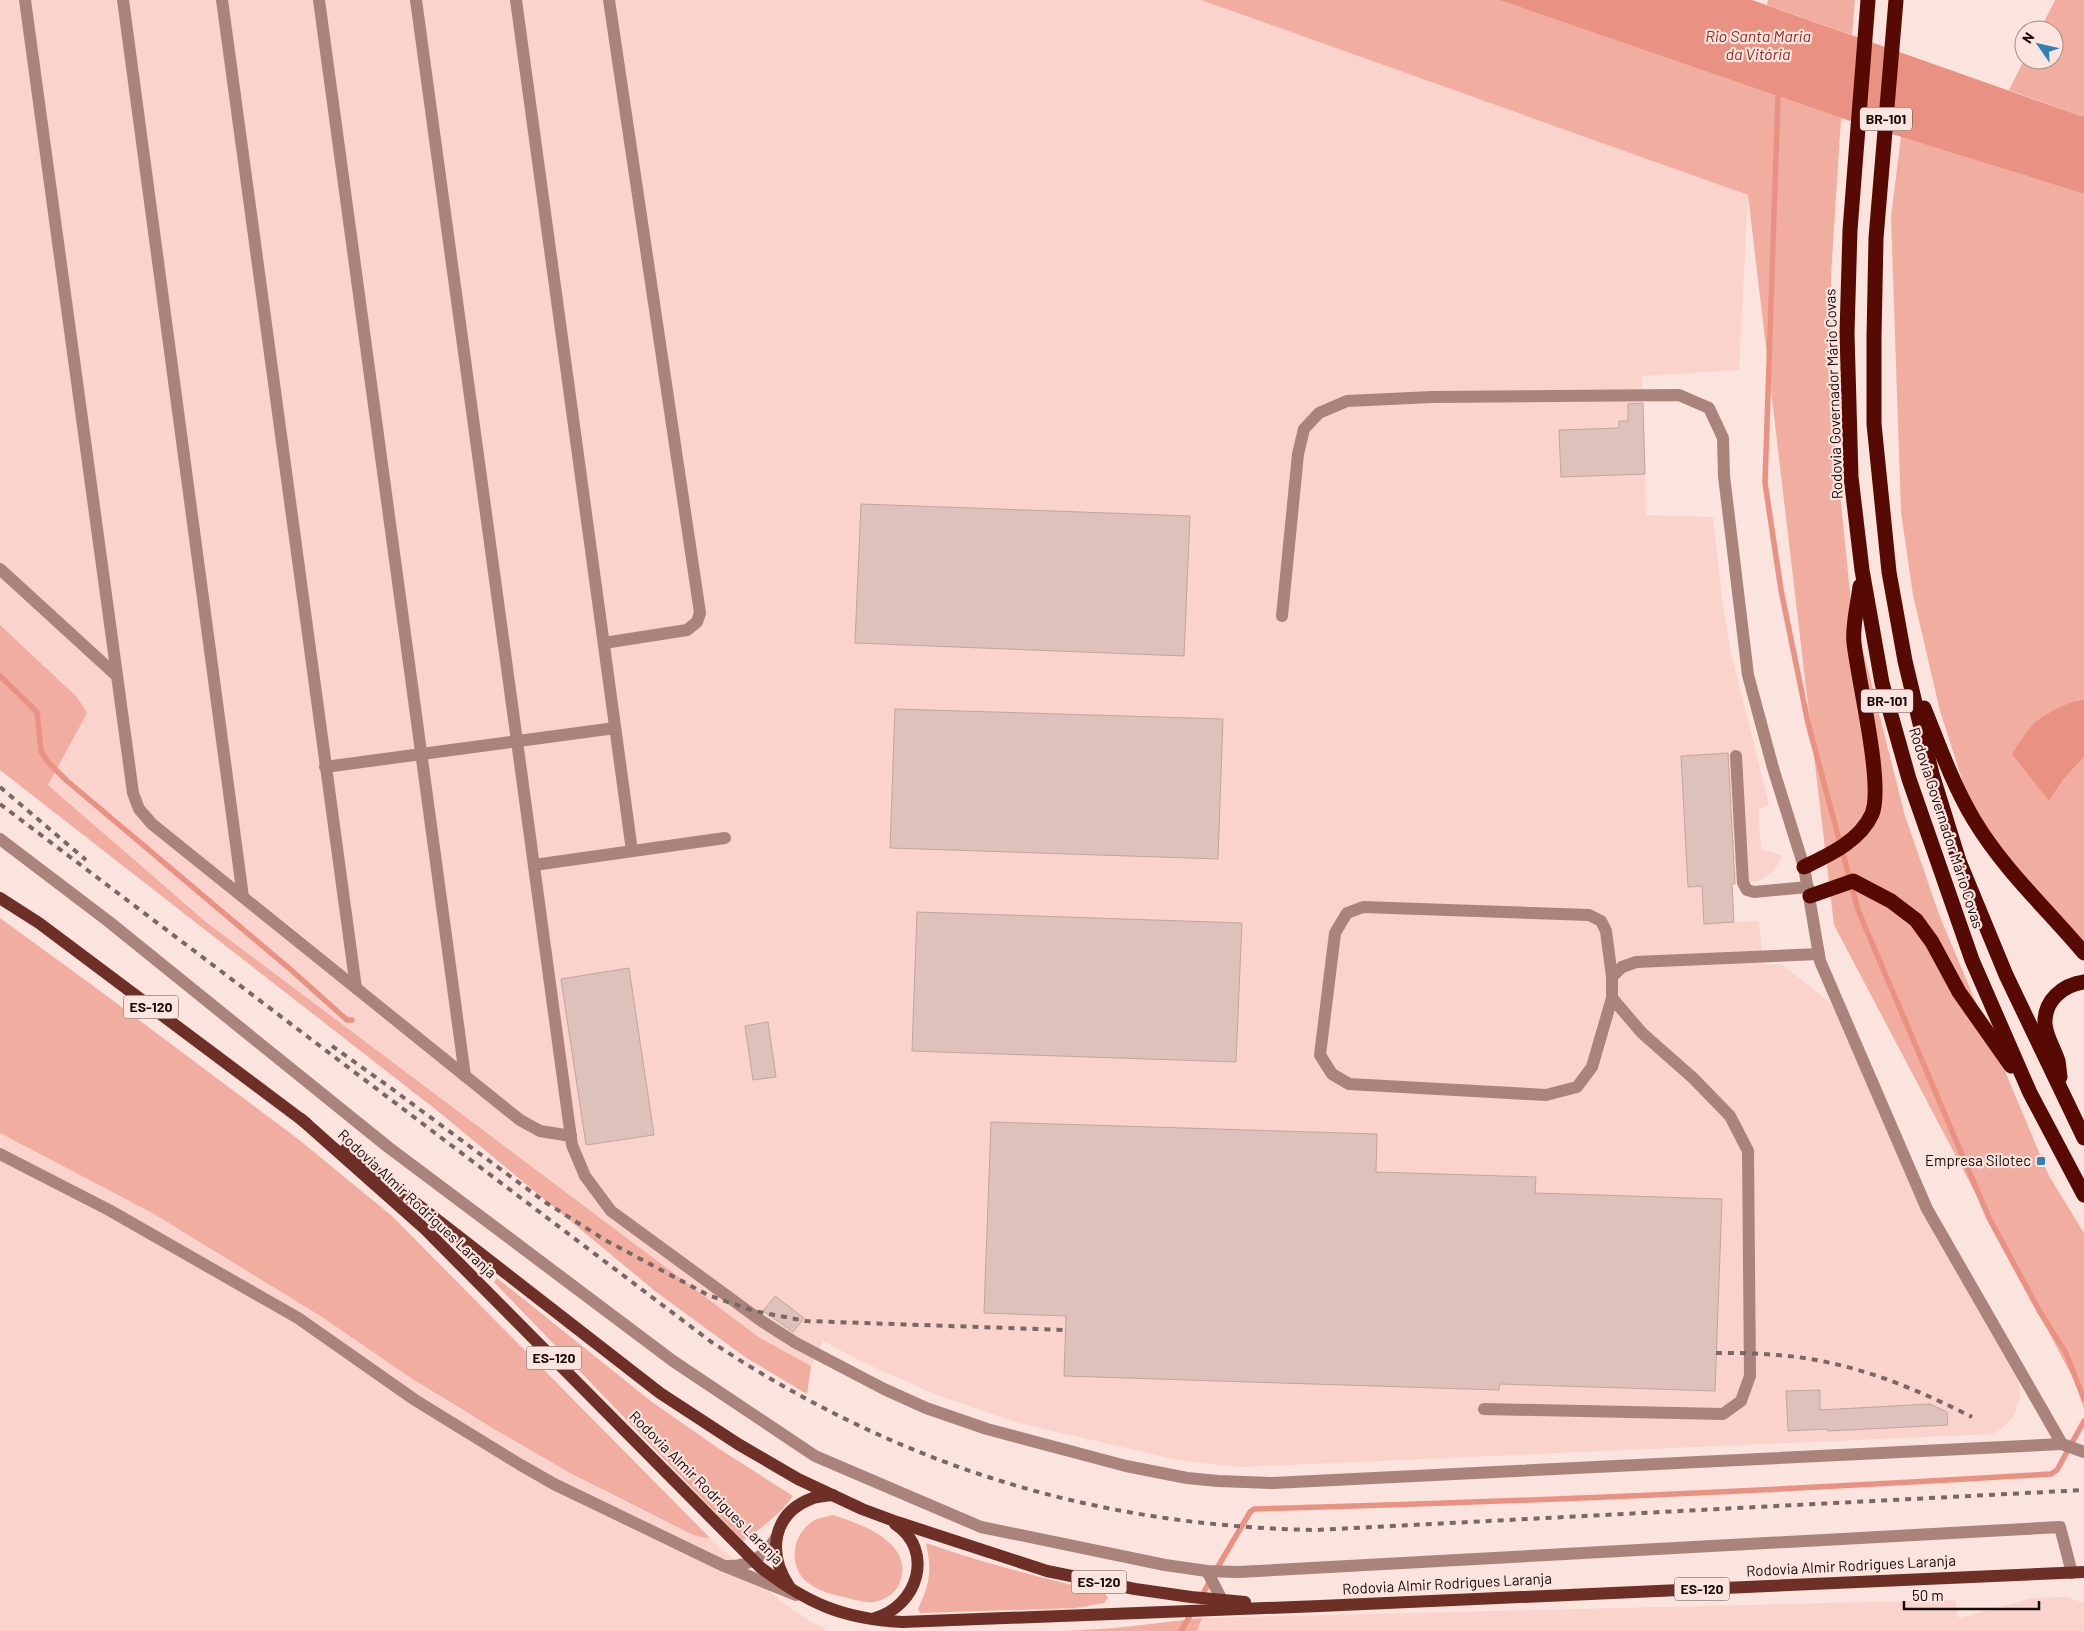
<svg xmlns="http://www.w3.org/2000/svg" width="2084" height="1631" font-family="Barlow,sans-serif">
  <style>
    .built { fill: #fad3cc }
    .green { fill: #f2ada1 }
    .water { fill: #e99283 }
    .lines { fill: none; stroke-linecap: round; stroke-linejoin: round }
    .stream { stroke: #e99283; stroke-width: 5.5 }
    .building { fill: #dec1bb; stroke: #c1a59f }
    .minor { stroke: #aa837c; stroke-width: 12 }
    .major { stroke: #6e2f26; stroke-width: 12 }
    .highway { stroke: #570a04; stroke-width: 15 }
    .rail { stroke: #786865; stroke-width: 4; stroke-dasharray: 6 6; stroke-linecap: butt }
    .poi-dot { fill: #3080b1; stroke: #fbe3de; stroke-width: 2 }
    .labels { text-anchor: middle; stroke-width: 4.5; stroke-linejoin: round; paint-order: stroke }
    .shield { fill: #fbe3de; stroke: #5b4c4a; stroke-width: 1 }
    .shield-label { font-size: 14px; font-weight: bold; fill: #160c0b }
    .street-label { font-size: 15px; fill: #160c0b; stroke: #fbe3de }
    .poi-label { font-size: 15px; fill: #160c0b; stroke: #fbe3de; text-anchor: end }
    .water-label { font-size: 16px; font-style: italic; fill: #922c20; stroke: #fbe3de }
  </style>
  <rect width="100%" height="100%" fill="#fbe3de"/>
  <!-- built -->
  <g class="built">
    <polygon points="0,0 1201,0 1748,195 1739,370 1642,376 1646,515 1713,517 1723,606 1732,657 1769,804 1766,807 1758,809 1761,849 1783,856 1774,870 1764,878 1758,881 1732,884 1734,922 1759,921 1763,965 1781,964 1838,1009 1858,1059 2018,1376 2020,1397 2014,1416 2000,1430 1992,1434 1239,1467 1178,1460 1018,1423 937,1395 860,1361 823,1341 811,1366 760,1338 206,922 48,785 87,713 77,697 0,625"/>
    <polygon points="0,1133 154,1214 322,1317 455,1406 533,1452 608,1493 689,1533 710,1538 782,1602 813,1623 826,1628 823,1631 0,1631"/>
    <polygon points="2067,1597 2084,1603 2084,1631 1197,1631 1202,1618 1955,1600 1959,1618 2033,1598"/>
  </g>
  <!-- green -->
  <g class="green">
    <polygon points="1201,0 1499,0 1841,118 1831,275 1832,369 1834,432 1851,603 1905,816 1940,917 2049,1176 2084,1233 2084,1409 2075,1382 1834,925 1748,195"/>
    <polygon points="1768,0 1855,0 1852,35 1767,5"/>
    <polygon points="2055,0 2084,0 2084,117 2009,90 2024,60 2054,60 2054,30 2040,30"/>
    <polygon points="1901,136 2084,194 2084,699 2076,700 2049,801 2063,780 2084,757 2084,948 1998,847 1969,801 1940,711 1913,595 1901,512 1891,217"/>
    <polygon points="0,625 77,697 87,713 48,785 206,922 760,1338 811,1366 807,1394 745,1357 655,1291 439,1112 0,770"/>
    <polygon points="0,918 92,985 298,1139 392,1216 710,1538 700,1537 689,1533 570,1473 494,1429 411,1378 322,1317 154,1214 0,1133"/>
    <path d="M497,1278L652,1402L718,1448L793,1496C779,1515 763,1527 743,1541L494,1282Z"/>
    <path d="M833,1515C862,1524 914,1543 900,1582C896,1593 885,1600 874,1602C866,1603 856,1600 848,1598C834,1595 817,1591 806,1581C789,1566 792,1538 809,1524C816,1518 825,1517 833,1515Z"/>
    <path d="M926,1543C984,1563 1043,1579 1104,1592L1108,1598L1104,1603L1076,1608L920,1613L918,1609C930,1583 932,1571 926,1543Z"/>
    <polygon points="1202,1618 1197,1631 1066,1631 1115,1628"/>
  </g>
  <!-- water -->
  <g class="water">
    <polygon points="1499,0 1752,0 2084,117 2084,194 1841,118"/>
    <path d="M2084,699V757L2063,780L2049,801L2012,754C2018,745 2023,736 2030,728C2039,716 2069,701 2084,699Z"/>
  </g>
  <g class="lines">
    <!-- stream -->
    <g class="stream">
      <polyline points="1780,90 1778,96 1765,483 1781,590 1808,723 1858,910 1989,1218 2040,1312 2066,1353 2084,1399"/>
      <polyline points="0,676 37,712 41,751 48,762 66,780 290,969 347,1020 352,1020"/>
      <path d="M1216,1570L1250,1512L1254,1509C1520,1502 1785,1490 2051,1474L2057,1470L2084,1421"/>
      <polyline points="1200,1599 1210,1581"/>
      <polyline points="1181,1631 1193,1611"/>
    </g>
  </g>
  <!-- building -->
  <g class="building">
    <polygon points="1643,403 1645,474 1561,477 1559,430 1619,428 1619,421 1628,421 1628,404"/>
    <polygon points="861,504 1190,516 1184,656 855,643"/>
    <polygon points="895,709 1223,719 1218,859 890,848"/>
    <polygon points="1728,753 1735,884 1732,884 1734,922 1704,924 1702,886 1688,887 1681,756"/>
    <polygon points="917,912 1242,923 1236,1062 912,1051"/>
    <polygon points="629,968 654,1135 586,1145 561,979"/>
    <polygon points="768,1022 776,1077 753,1080 745,1026"/>
    <polygon points="991,1122 1377,1134 1376,1172 1536,1177 1535,1193 1722,1199 1715,1391 1500,1384 1499,1390 1064,1376 1066,1316 984,1313"/>
    <polygon points="775,1296 804,1318 793,1332 763,1311"/>
    <polygon points="1820,1390 1820,1410 1930,1404 1947,1412 1948,1425 1828,1431 1827,1429 1788,1431 1786,1391"/>
  </g>
  <g class="lines">
    <!-- minor -->
    <g class="minor">
      <polyline points="25,0 133,793 139,809 152,824 520,1120 540,1131 571,1136"/>
      <polyline points="123,0 243,897"/>
      <polyline points="222,0 356,988"/>
      <polyline points="319,0 465,1076"/>
      <polyline points="416,0 572,1145 585,1176 611,1211 760,1320 796,1343 884,1389 926,1408 987,1429 1126,1466 1187,1478 1218,1481 1273,1483 2062,1444"/>
      <polyline points="516,0 632,851"/>
      <polyline points="0,569 117,676"/>
      <polyline points="1282,616 1298,454 1304,429 1319,413 1347,401 1432,397 1679,395 1709,408 1723,438 1724,476 1748,675 1773,768 1804,867 1820,961 1927,1209 2062,1444 2084,1452"/>
      <polyline points="604,643 687,630 697,622 700,613 609,0"/>
      <polyline points="1736,756 1743,883 1747,890 1754,892 1808,887"/>
      <polyline points="325,767 615,728"/>
      <polyline points="0,839 108,921 388,1147 673,1361 815,1456 981,1527 1165,1565 1207,1571 1238,1572 2060,1527 2072,1573"/>
      <polyline points="534,865 725,838"/>
      <polyline points="1612,998 1592,1067 1577,1087 1546,1095 1349,1084 1332,1074 1320,1055 1335,933 1347,913 1363,907 1589,915 1601,921 1606,931 1612,977"/>
      <polyline points="0,1154 109,1210 298,1318 415,1400 519,1464 554,1484 724,1566 796,1595"/>
      <polyline points="1484,1409 1723,1414 1741,1401 1750,1376 1748,1151 1730,1116 1693,1078 1642,1033 1612,998 1612,977 1622,967 1636,962 1819,954"/>
      <path d="M727,1566C749,1567 767,1555 777,1536"/>
      <polyline points="1207,1571 1222,1600"/>
    </g>
    <!-- major -->
    <g class="major">
      <polyline points="0,898 39,923 306,1123"/>
      <path d="M301,1119L425,1229L760,1567C806,1603 843,1619 902,1622L1320,1606L2084,1572"/>
      <polyline points="346,1149 660,1393 738,1444 798,1479 862,1509 897,1522 1047,1571 1135,1589 1191,1597 1245,1602"/>
      <path d="M789,1586C767,1553 772,1513 813,1498C819,1496 826,1496 833,1495"/>
      <path d="M875,1618C918,1606 935,1550 895,1524"/>
    </g>
    <!-- highway -->
    <g class="highway">
      <polyline points="1868,0 1850,230 1847,333 1851,477 1862,570 1882,683 1909,779 1972,960 2030,1093 2084,1195"/>
      <polyline points="1896,0 1876,238 1874,337 1874,424 1889,572 1905,661 1932,774 1959,861 2006,975 2084,1138"/>
      <path d="M1924,708C1939,745 1953,785 1974,820C2004,870 2047,909 2084,953"/>
      <path d="M1804,867C1829,855 1860,841 1872,814C1884,785 1858,680 1854,643C1852,626 1858,604 1860,586"/>
      <polyline points="1810,896 1853,881 1891,901 1916,920 1932,942 1959,992 2011,1066"/>
      <path d="M2060,1077C2059,1071 2059,1066 2058,1061C2054,1048 2046,1037 2045,1024C2044,1000 2063,985 2084,982"/>
    </g>
    <!-- rail -->
    <g class="rail">
      <polyline points="0,787 86,860"/>
      <path d="M0,804L710,1341C897,1465 1092,1526 1316,1530L2084,1490"/>
      <polyline points="332,1046 384,1083 545,1202 605,1240 708,1295 754,1311 806,1321 1065,1330"/>
      <path d="M1716,1353C1736,1353 1757,1353 1777,1355C1847,1360 1911,1386 1972,1417"/>
    </g>
  </g>
  <!-- markers -->
  <rect class="poi-dot" x="2036" y="1156" width="10" height="10" rx="2.5"/>
  <g class="labels">
    <!-- shield labels -->
    <g class="shield">
      <rect x="1860" y="107.5" width="52" height="23" rx="4"/>
      <rect x="1861" y="689.5" width="52" height="23" rx="4"/>
      <rect x="123.5" y="995.5" width="55" height="23" rx="4"/>
      <rect x="526.5" y="1346.5" width="55" height="23" rx="4"/>
      <rect x="1071.5" y="1570.5" width="55" height="23" rx="4"/>
      <rect x="1674.5" y="1577.5" width="55" height="23" rx="4"/>
    </g>
    <g class="shield-label">
      <text x="1886" y="124">BR-101</text>
      <text x="1887" y="706">BR-101</text>
      <text x="151" y="1012">ES-120</text>
      <text x="554" y="1363">ES-120</text>
      <text x="1099" y="1587">ES-120</text>
      <text x="1702" y="1594">ES-120</text>
    </g>
    <!-- street labels -->
    <g class="street-label">
      <text transform="translate(1834 394) rotate(-92)" y="5">Rodovia Governador Mário Covas</text>
      <text transform="translate(1946 828) rotate(72)" y="5">Rodovia Governador Mário Covas</text>
      <text transform="translate(417 1204) rotate(43)" y="5">Rodovia Almir Rodrigues Laranja</text>
      <text transform="translate(706 1488) rotate(45)" y="5">Rodovia Almir Rodrigues Laranja</text>
      <text transform="translate(1851 1566) rotate(-3)" y="5">Rodovia Almir Rodrigues Laranja</text>
      <text transform="translate(1447 1584) rotate(-3)" y="5">Rodovia Almir Rodrigues Laranja</text>
    </g>
    <!-- poi labels -->
    <g class="poi-label">
      <text x="2031" y="1166">Empresa Silotec</text>
    </g>
    <!-- water labels -->
    <g class="water-label">
      <text x="1758" y="42">Rio Santa Maria<tspan x="1758" dy="18">da Vitória</tspan></text>
    </g>
  </g>
  <!-- north arrow -->
  <g transform="translate(2039 45) rotate(304)"><circle r="24" fill="#fbe3de" stroke="#9f8d8a"/>
  <path d="M0-4L9 19L0 12L-9 19Z" fill="#3080b1"/>
  <text y="-8" font-size="14" font-weight="bold" text-anchor="middle" fill="#160c0b">N</text>
  </g>
  <!-- scale -->
  <path d="M1904 1601v8h135v-8" fill="none" stroke="#160c0b" stroke-width="2.5"/>
  <text x="1912" y="1601" font-size="15" fill="#160c0b" stroke="#fbe3de" stroke-width="4" paint-order="stroke">50 m</text>
</svg>
